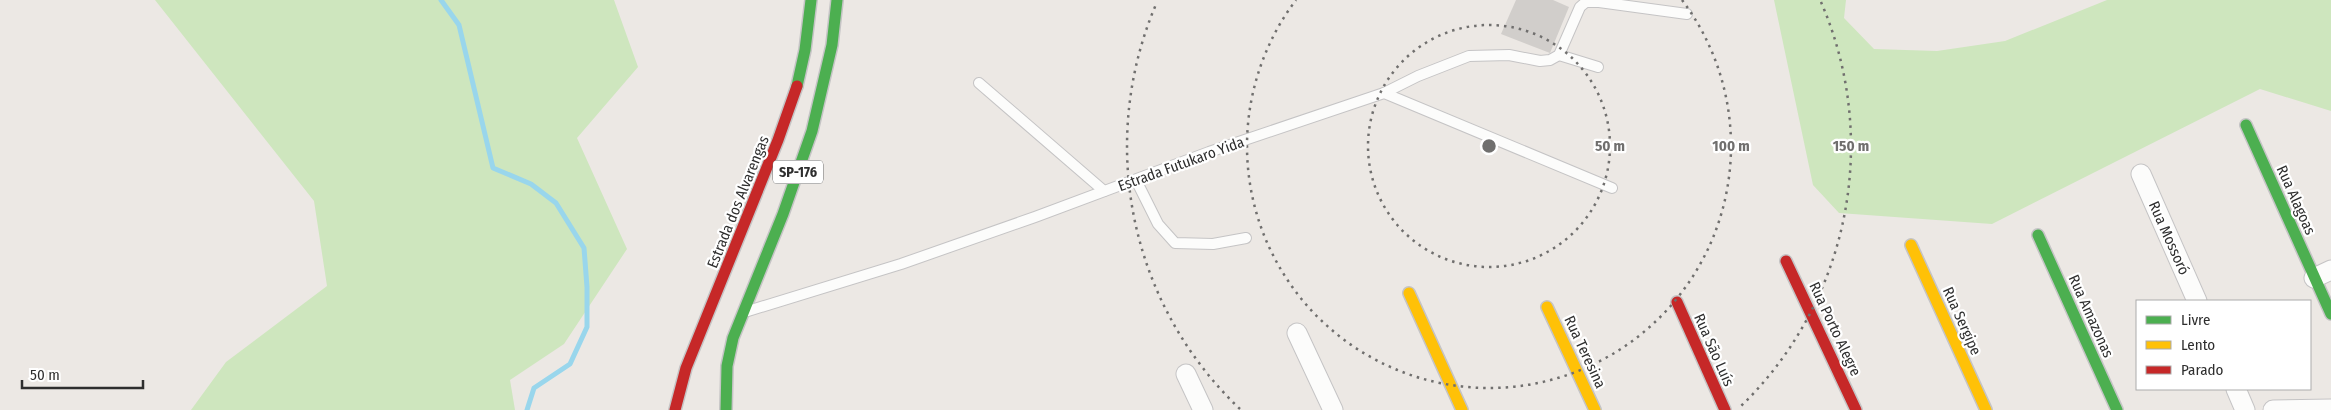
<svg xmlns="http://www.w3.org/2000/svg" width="2331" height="410" font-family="'Fira Sans Condensed',sans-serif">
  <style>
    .green { fill: #cee6be }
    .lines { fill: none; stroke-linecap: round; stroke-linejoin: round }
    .stream { stroke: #99d6ec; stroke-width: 5 }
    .building { fill: #d1cecb }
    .lane-casing { stroke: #c5c4c5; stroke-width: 12 }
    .street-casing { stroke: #c5c4c5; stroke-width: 21 }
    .fast-casing { stroke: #c5c4c5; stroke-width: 14 }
    .slow-casing { stroke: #c5c4c5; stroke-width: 14 }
    .jam-casing { stroke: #c5c4c5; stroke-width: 14 }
    .lane { stroke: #fcfcfb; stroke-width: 10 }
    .street { stroke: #fcfcfb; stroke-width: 19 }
    .fast { stroke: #4caf50; stroke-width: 11 }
    .slow { stroke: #ffc107; stroke-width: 11 }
    .jam { stroke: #c62828; stroke-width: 11 }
    .ring { fill: none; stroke: #706f6e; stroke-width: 2.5; stroke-dasharray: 2.5 5 }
    .labels { text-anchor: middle; stroke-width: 4.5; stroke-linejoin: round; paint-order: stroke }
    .shield { fill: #fff; stroke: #6d6d6d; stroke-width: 1 }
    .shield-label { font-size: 14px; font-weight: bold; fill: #2e2e2e }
    .street-label { font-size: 15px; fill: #2e2e2e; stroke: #fff }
    .centre { fill: #706f6e; stroke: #fff; stroke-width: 2.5 }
    .ring-label { font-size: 15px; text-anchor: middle; font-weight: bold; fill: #706f6e; stroke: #fff; stroke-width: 4.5; stroke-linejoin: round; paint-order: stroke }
  </style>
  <rect width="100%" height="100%" fill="#ece8e4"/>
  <!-- green -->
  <g class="green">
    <polygon points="155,0 614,0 638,67 577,138 627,249 564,344 510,380 515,410 191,410 226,362 327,286 314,201"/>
    <polygon points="1774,0 1846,0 1844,18 1874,49 1937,51 2005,41 2107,0 2331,0 2331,111 2260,89 1992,224 1839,213 1813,185"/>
  </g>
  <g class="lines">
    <!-- stream -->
    <polyline class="stream" points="441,0 459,25 493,168 531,184 556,203 584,248 587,287 587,327 570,364 534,388 527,410"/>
  </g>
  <!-- building -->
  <polygon class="building" points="1516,0 1553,0 1569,7 1550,53 1501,34"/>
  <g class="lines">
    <!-- lane casing -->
    <g class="lane-casing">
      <g id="lane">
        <polyline points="1559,55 1598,67"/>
        <polyline points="979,83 1104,191"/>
        <polyline points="1384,93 1418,76 1469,56 1509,55 1540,61 1550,60 1559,55 1580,7 1586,2 1599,2 1687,14"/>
        <polyline points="1136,180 1158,224 1175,243 1213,244 1246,238"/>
        <polyline points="748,311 901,264 1035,217 1209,152 1384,93 1612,188"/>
      </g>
    </g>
    <!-- street casing -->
    <g class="street-casing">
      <g id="street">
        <polyline points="2141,174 2197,301"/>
        <polyline points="2314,278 2331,270"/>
        <polyline points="1297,333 1333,410"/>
        <polyline points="1186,374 1203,410"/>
        <polyline points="2236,389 2245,410"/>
        <polyline points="2273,410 2331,409"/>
      </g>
    </g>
    <!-- fast casing -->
    <g class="fast-casing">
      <g id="fast">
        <polyline points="797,86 805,50 811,0"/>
        <polyline points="2246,125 2331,314"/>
        <polyline points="2038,235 2117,410"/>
        <polyline points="726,410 727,366 733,338 783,214 812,131 832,45 837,0"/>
      </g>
    </g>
    <!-- slow casing -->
    <g class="slow-casing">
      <g id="slow">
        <polyline points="1911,245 1986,410"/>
        <polyline points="1409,293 1462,410"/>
        <polyline points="1547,307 1595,410"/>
      </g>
    </g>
    <!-- jam casing -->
    <g class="jam-casing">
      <g id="jam">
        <polyline points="1786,261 1856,410"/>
        <polyline points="1677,302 1725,410"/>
        <polyline points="675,410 686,368 778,140 797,86"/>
      </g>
    </g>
    <!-- lane -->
    <use href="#lane" class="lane"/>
    <!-- street -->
    <use href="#street" class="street"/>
    <!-- fast -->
    <use href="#fast" class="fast"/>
    <!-- slow -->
    <use href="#slow" class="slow"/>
    <!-- jam -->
    <use href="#jam" class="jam"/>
  </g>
  <!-- distance rings -->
  <g class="ring">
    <circle cx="1489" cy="146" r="121"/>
    <path d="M1682 0A242 242 0 1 1 1296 0"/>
    <path d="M1240 409A362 362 0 0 1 1157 2M1821 2A362 362 0 0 1 1738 409"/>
  </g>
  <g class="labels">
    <!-- shield labels -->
    <rect class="shield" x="773" y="160.5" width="50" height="23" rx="4"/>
    <g class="shield-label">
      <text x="798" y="177">SP-176</text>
    </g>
    <!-- street labels -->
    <g class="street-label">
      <text transform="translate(1181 164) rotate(-20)" y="5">Estrada Futukaro Yida</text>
      <text transform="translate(2296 200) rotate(66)" y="5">Rua Alagoas</text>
      <text transform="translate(738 202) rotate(-68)" y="5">Estrada dos Alvarengas</text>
      <text transform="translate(2169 238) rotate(66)" y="5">Rua Mossoró</text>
      <text transform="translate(2091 316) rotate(66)" y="5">Rua Amazonas</text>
      <text transform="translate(1962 321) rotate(66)" y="5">Rua Sergipe</text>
      <text transform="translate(1835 329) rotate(65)" y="5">Rua Porto Alegre</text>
      <text transform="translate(1714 350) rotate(66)" y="5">Rua São Luís</text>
      <text transform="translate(1585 352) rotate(65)" y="5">Rua Teresina</text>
    </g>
  </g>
  <circle cx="1489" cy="146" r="8" class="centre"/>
  <g class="ring-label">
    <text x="1610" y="151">50 m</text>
    <text x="1731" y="151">100 m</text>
    <text x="1851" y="151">150 m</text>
  </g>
  <!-- legend -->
  <rect x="2136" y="300" width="175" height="90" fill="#ffffff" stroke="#ababab"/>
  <rect x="2146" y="316" width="25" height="8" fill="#4caf50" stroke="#ababab"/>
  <text x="2181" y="325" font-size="15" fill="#2e2e2e">Livre</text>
  <rect x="2146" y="341" width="25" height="8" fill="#ffc107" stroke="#ababab"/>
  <text x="2181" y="350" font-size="15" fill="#2e2e2e">Lento</text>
  <rect x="2146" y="366" width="25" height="8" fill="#c62828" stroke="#ababab"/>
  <text x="2181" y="375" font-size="15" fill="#2e2e2e">Parado</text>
  <!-- scale -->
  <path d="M22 380v8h121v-8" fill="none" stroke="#2e2e2e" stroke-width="2.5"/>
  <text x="30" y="380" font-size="15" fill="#2e2e2e" stroke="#ffffff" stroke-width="4" paint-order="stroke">50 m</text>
</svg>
